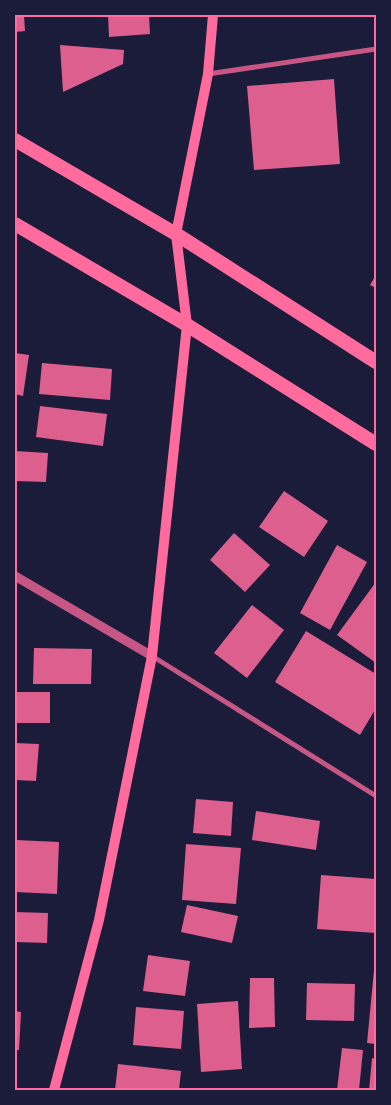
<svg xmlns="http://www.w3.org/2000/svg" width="391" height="1105" font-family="'Fira Sans',sans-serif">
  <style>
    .building { fill: #dd5f8e }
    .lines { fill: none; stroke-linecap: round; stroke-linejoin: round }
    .minor { stroke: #c65784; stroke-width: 5 }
    .tertiary { stroke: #c65784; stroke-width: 9 }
    .secondary { stroke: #ff6b9d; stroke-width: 10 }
    .trunk { stroke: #ff6b9d; stroke-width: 14 }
    .neatline { fill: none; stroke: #ff6b9d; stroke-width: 2 }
  </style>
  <rect width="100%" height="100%" fill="#1b1b3a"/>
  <!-- building -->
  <g class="building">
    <polygon points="15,15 24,15 25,31 15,32"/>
    <polygon points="108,15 149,15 150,34 109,37"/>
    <polygon points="60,45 124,50 123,64 63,92"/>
    <polygon points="334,79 340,164 254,170 247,86"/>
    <polygon points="376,275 376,288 370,285"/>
    <polygon points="15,353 29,355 23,396 15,394"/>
    <polygon points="42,363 112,369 110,400 39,394"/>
    <polygon points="40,406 107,414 103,446 36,437"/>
    <polygon points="15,451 48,453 46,482 15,481"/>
    <polygon points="284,491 328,521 304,557 259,527"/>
    <polygon points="234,533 270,565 245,592 210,560"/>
    <polygon points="337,545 367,562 330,630 300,613"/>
    <polygon points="376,582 376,663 337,635"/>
    <polygon points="252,605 284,630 247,678 214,653"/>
    <polygon points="306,631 376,674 376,708 360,735 275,682"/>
    <polygon points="34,648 92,649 91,684 33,684"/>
    <rect x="15" y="692" width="35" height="31"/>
    <polygon points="15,743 39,744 36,781 15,780"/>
    <polygon points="196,799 233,802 231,836 193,833"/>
    <polygon points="256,811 320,821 316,850 252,840"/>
    <polygon points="16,840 59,842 57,894 15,892"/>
    <polygon points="186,844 241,848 236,904 182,900"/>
    <polygon points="321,875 376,879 376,933 317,929"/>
    <polygon points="187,905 238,916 232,943 181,932"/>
    <polygon points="15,912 48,913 47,943 15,942"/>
    <polygon points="148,955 190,961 185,996 143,991"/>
    <polygon points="375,960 376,960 376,1044 367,1043"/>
    <polygon points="250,978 274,978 275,1027 249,1028"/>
    <polygon points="307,983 355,984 354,1021 306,1020"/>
    <polygon points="238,1001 242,1069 201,1072 197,1004"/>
    <polygon points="136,1007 184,1011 181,1049 133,1045"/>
    <polygon points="15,1011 21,1012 19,1050 15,1050"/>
    <polygon points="342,1048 363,1050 359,1090 337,1090"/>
    <polygon points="372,1058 376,1059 376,1090 369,1090"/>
    <polygon points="118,1064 181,1071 179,1090 115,1090"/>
  </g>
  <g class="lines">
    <!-- minor -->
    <g class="minor">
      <polyline points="208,74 376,49"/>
      <polyline points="152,656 376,796"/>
    </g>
    <!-- tertiary -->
    <polyline class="tertiary" points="15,576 152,656"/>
    <!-- secondary -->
    <polyline class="secondary" points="54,1090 99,920 152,656 187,325 176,234 208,74 213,15"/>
    <!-- trunk -->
    <g class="trunk">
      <polyline points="15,140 176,234 376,362"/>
      <polyline points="15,224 187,325 376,444"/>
    </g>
  </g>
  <!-- border -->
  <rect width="391" height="1105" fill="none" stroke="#1b1b3a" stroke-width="32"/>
  <rect x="16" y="16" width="359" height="1073" class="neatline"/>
</svg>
